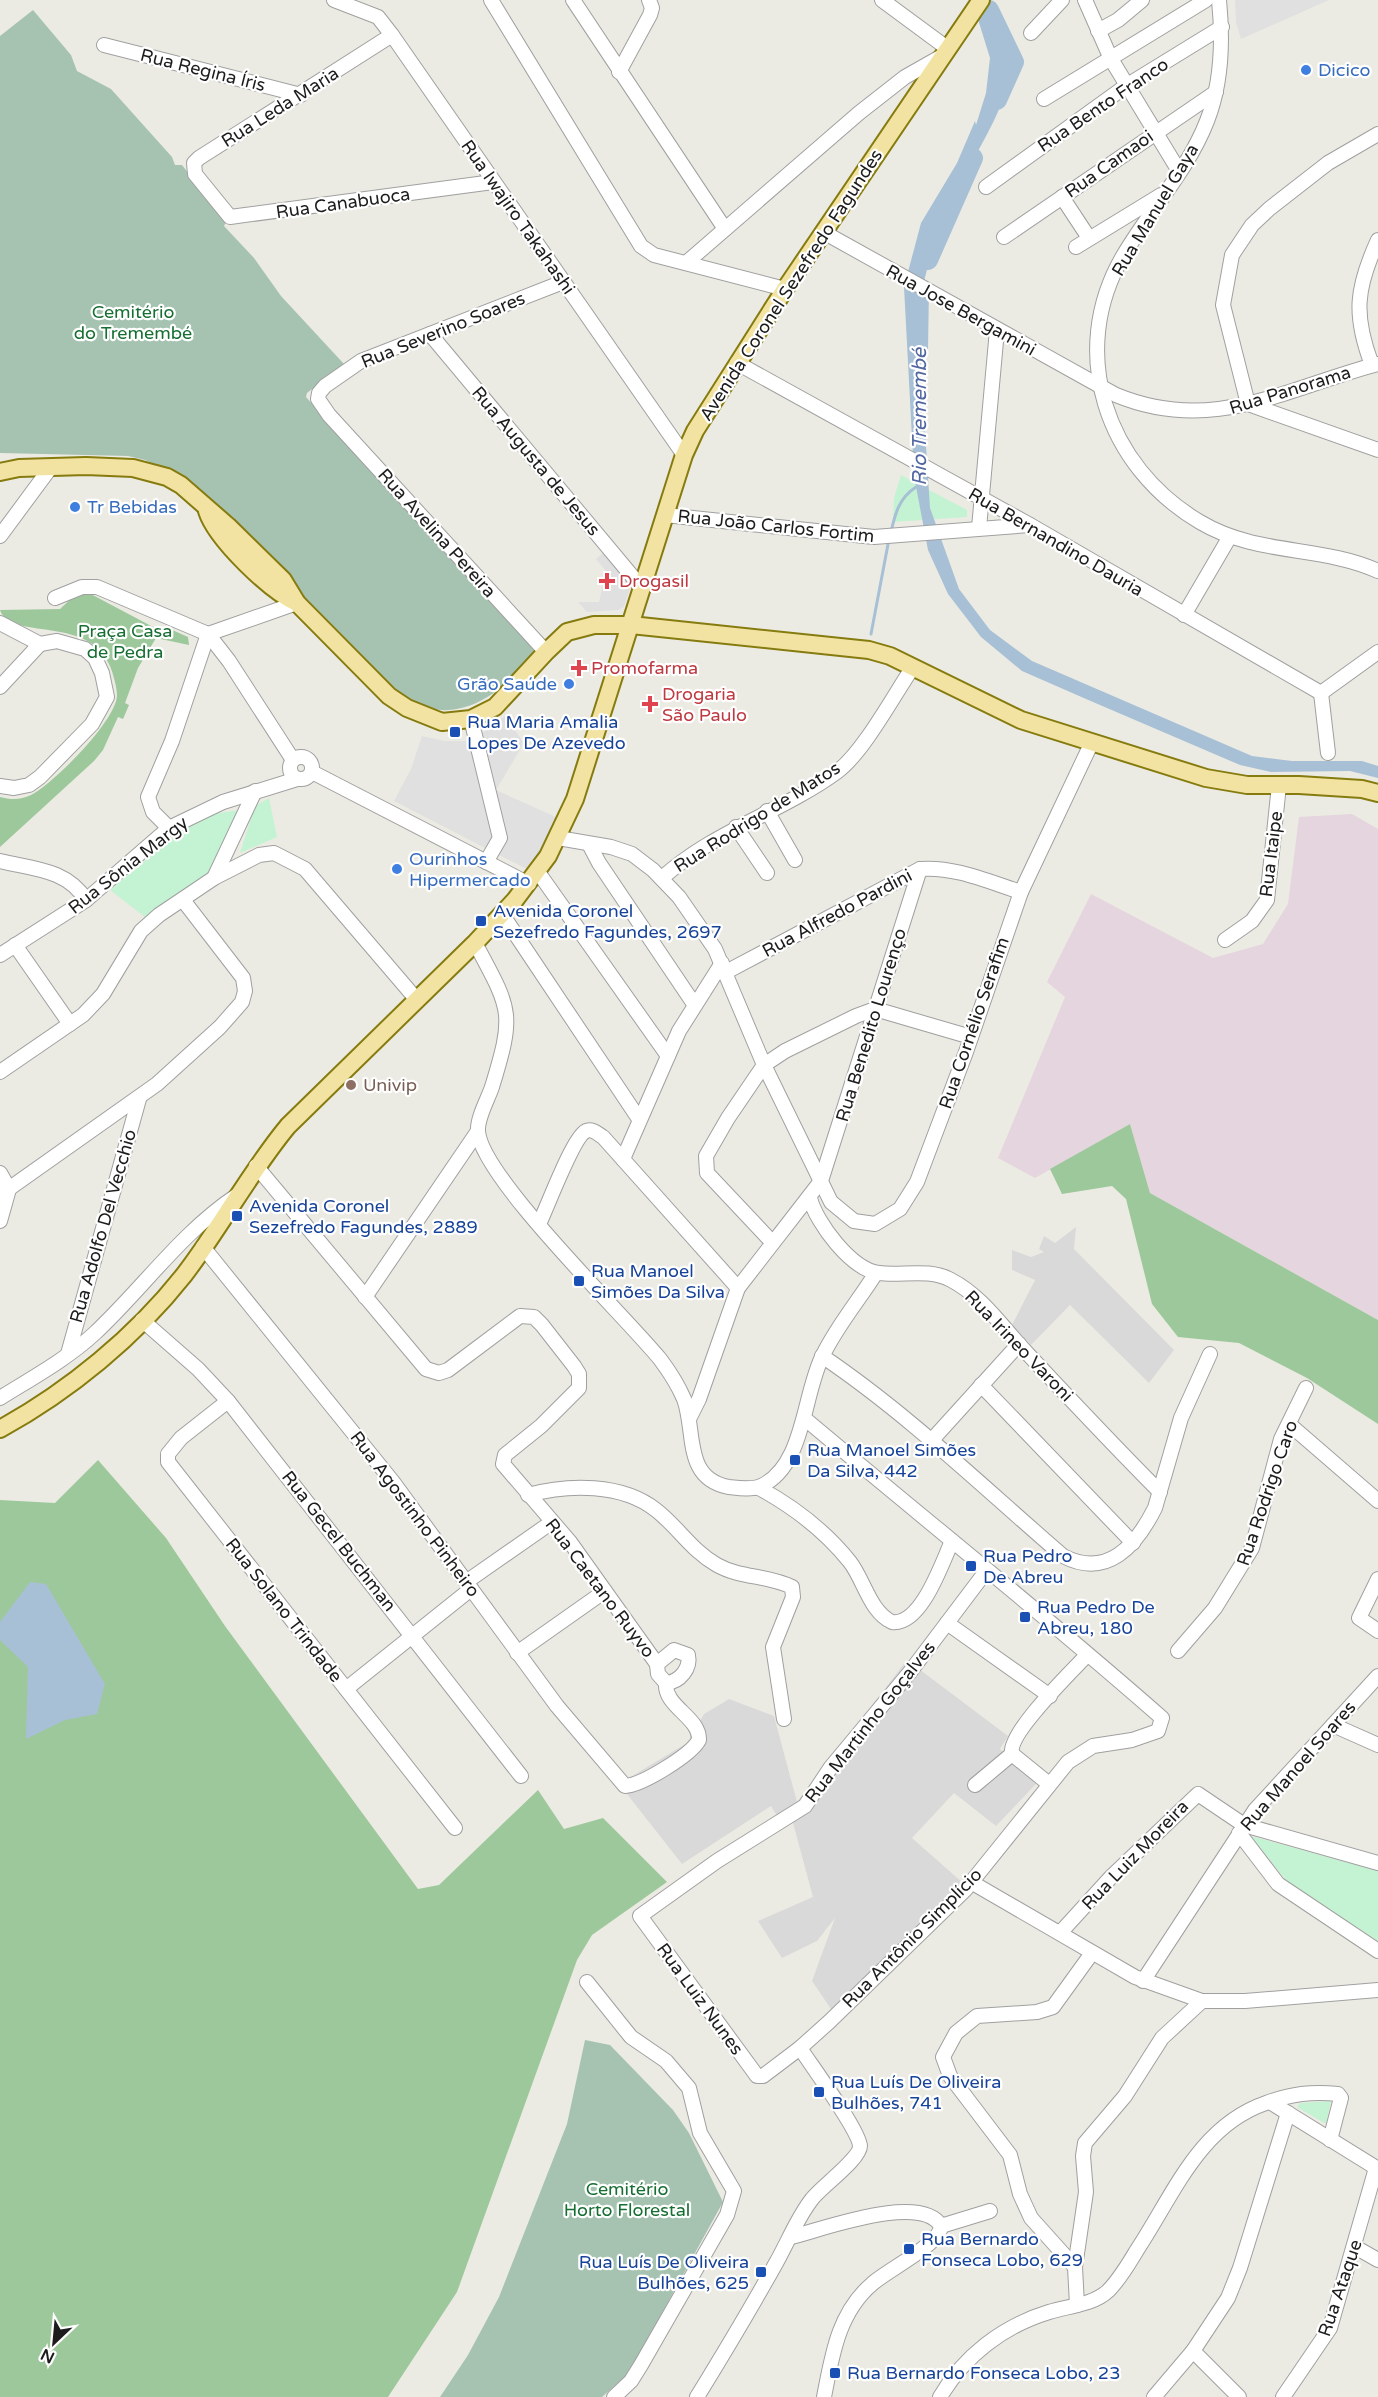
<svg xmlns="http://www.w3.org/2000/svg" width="1378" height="2397" font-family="'Varela Round',sans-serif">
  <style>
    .residential { fill: #dad9d9 }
    .industrial { fill: #e5d5de }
    .forest { fill: #9dc89b }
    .cemetery { fill: #a6c3b1 }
    .park { fill: #c3f3d2 }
    .parking { fill: #e0e0e0 }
    .water { fill: #a7c0d6 }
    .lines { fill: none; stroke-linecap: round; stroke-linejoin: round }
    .stream { stroke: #a7c0d6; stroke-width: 3 }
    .river { stroke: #a7c0d6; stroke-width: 20 }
    .minor-casing { stroke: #a0a0a0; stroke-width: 16 }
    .major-casing { stroke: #867b0e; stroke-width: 20 }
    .minor { stroke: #fff; stroke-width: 14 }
    .major { stroke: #f2e3a2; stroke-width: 16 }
    .shop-dot { fill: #3f7fe0; stroke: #fff; stroke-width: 2 }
    .health-dot { fill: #e0444e; stroke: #fff; stroke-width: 2 }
    .transit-dot { fill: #1a4fb4; stroke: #fff; stroke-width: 2 }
    .education-dot { fill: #8d6e63; stroke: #fff; stroke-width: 2 }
    .labels { text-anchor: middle; stroke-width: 4.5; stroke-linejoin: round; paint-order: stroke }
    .street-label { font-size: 18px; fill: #1c1c1c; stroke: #fff }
    .shop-label { font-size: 18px; fill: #366cbe; stroke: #fff; text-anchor: start }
    .park-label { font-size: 18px; fill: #166e32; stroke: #fff }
    .health-label { font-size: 18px; fill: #be3a42; stroke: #fff; text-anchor: start }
    .transit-label { font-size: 18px; fill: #164399; stroke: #fff; text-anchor: start }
    .education-label { font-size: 18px; fill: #785e54; stroke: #fff; text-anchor: start }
    .water-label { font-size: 20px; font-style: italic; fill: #5267a2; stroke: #fff }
  </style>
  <rect width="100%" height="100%" fill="#ecebe3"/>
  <!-- residential -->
  <g class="residential">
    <polygon points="1076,1227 1074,1249 1174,1350 1149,1383 1070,1305 1031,1345 1012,1325 1035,1280 1012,1270 1012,1250 1031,1257 1044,1252 1039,1249 1044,1236 1055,1243"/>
    <polygon points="907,1660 1008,1736 1000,1749 1036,1784 996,1826 954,1793 912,1838 963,1883 833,2012 812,1981 835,1918 817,1941 782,1958 758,1921 813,1897 789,1808 777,1816 771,1806 682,1864 619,1784 687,1743 704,1714 729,1699 774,1716 797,1802"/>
  </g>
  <!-- industrial -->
  <polygon class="industrial" points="1352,814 1378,829 1378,1320 1150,1193 1130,1124 1035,1178 998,1158 1065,997 1047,982 1091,894 1213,958 1263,944 1288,904 1299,817"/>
  <!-- forest -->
  <g class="forest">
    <path d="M87,592L155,628L170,629L188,637L189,645L156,638L138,668L125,703L129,705L123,719L118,717L103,750L94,761L0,847V797C11,800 21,800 31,795C53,784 117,720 117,695C117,688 113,672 109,664C87,615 10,641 0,610L60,609L73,597Z"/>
    <polygon points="1130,1124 1150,1193 1378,1320 1378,1424 1307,1378 1239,1343 1178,1337 1152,1304 1126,1199 1112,1186 1062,1194 1050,1169"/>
    <polygon points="98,1460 166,1538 225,1626 418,1889 439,1885 538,1790 564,1829 603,1818 667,1882 592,1935 577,1960 457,2292 388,2397 0,2397 0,1500 55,1503"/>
  </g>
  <!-- cemetery -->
  <g class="cemetery">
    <path d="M33,10L71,55L77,71L111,89L172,157L175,165H182L226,222L224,226L254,258L281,296L344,364L307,393L306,397L535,650C515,682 473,717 433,709C423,708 412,701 402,697L180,478L145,460L128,456L0,453V36Z"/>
    <polygon points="585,2040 610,2045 673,2110 689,2133 723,2202 629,2373 602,2397 440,2397 468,2355 499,2297 567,2124"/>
  </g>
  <!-- park -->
  <g class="park">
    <polygon points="901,475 967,510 967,517 893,522 894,498"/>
    <polygon points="269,798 277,837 240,853 255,806"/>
    <polygon points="240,810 210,871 145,917 110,890 198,816"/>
    <polygon points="1251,1836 1378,1871 1378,1941 1289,1884"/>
    <polygon points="1331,2101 1326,2124 1297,2107 1300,2103"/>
  </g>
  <!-- parking -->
  <g class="parking">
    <polygon points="1235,0 1329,0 1241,39 1236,23"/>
    <polygon points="603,553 631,585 624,607 618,610 587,612 578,602 599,602 606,571 596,559"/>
    <polygon points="505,716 524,743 496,790 556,817 531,871 497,854 482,733"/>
    <polygon points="422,736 445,741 473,741 493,840 485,848 394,801 411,769"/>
  </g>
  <!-- water -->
  <g class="water">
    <path d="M972,0H990C997,23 1010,52 1008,76C1005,106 986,135 973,161C947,211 922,264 918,321L930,508L959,589L990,630L1032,661L1252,756L1292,761H1362L1378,766V778L1350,771L1271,772L1240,765L1086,699L1022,671L981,637L948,594L928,550L914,476L904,287L921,223L957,163L975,121L976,125L986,93L990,58Z"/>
    <polygon points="30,1582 46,1584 105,1684 97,1714 65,1720 26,1739 28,1667 0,1640 0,1622"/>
  </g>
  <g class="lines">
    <!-- stream -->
    <g class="stream">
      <path d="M891,532C895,514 899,498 916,487"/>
      <polyline points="871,634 889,539"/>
    </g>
    <!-- river -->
    <g class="river">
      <polyline points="989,10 1014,62 997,100"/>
      <polyline points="928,260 973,158"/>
      <polyline points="918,351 919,288"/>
    </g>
    <!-- minor casing -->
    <g class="minor-casing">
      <g id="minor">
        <polyline points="334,0 378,17 392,35 684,455"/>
        <polyline points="491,0 641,246 654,255 785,289"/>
        <polyline points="573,0 725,229"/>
        <polyline points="882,0 947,48"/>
        <polyline points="1085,0 1111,59 1179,171"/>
        <path d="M1219,0C1223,40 1222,83 1207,121C1188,170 1150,210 1123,256C1067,352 1106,467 1200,522C1257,556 1320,545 1378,571"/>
        <polyline points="1098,31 1118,20 1142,0"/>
        <polyline points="1031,33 1062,0"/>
        <polyline points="392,35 199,158 194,163 195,174 230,217 493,182"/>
        <polyline points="104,45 301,95"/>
        <polyline points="619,72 650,15 652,8 649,0"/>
        <polyline points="1044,99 1206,0"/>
        <polyline points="1378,134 1328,163 1269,209 1252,225 1232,255 1223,305 1248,404 1378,450"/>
        <polyline points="986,187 1126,86 1222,27"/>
        <polyline points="1062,197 1089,238"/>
        <path d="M825,233L1116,395C1213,435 1286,388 1378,364"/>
        <polyline points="1004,237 1216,92"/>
        <polyline points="1076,247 1161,195"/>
        <polyline points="686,263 859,113 905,77 942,56"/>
        <polyline points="430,334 642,588"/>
        <polyline points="737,363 1030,525 1321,693"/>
        <path d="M1372,365C1353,315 1356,288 1378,240"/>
        <polyline points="665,515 874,537 1030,525"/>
        <polyline points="979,528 997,330"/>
        <polyline points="0,536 51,467"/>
        <polyline points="55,598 82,587 97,587 208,634 229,661 293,760"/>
        <polyline points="1184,615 1229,538"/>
        <polyline points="0,623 40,644 57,641 85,649 95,658 102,673 107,697 92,724 40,777 29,785 14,788 0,786"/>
        <polyline points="546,652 329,415 318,399 319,393 325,386 361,361 563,282"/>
        <polyline points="0,687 40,644"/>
        <polyline points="1321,693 1378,652"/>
        <polyline points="1321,693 1328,753"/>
        <polyline points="471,719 500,838 486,862"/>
        <circle cx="301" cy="768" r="11"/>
        <polyline points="312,772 529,884"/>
        <polyline points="767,811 795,860"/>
        <polyline points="736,827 767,873"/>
        <polyline points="169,828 153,812 148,797 172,741 208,634 297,603"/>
        <polyline points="558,838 611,847 632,854 653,870 679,897 715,949 764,1065 831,1202 854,1221 875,1224 900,1209 917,1182 966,1052 1021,892 1092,742"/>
        <polyline points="589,844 599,863 694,1004"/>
        <path d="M0,861C33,869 67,869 86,900"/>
        <polyline points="538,872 668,1056"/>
        <polyline points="214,878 255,791"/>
        <path d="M662,878C714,831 782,812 838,771C864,751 894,695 913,667"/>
        <polyline points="502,914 639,1119"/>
        <polyline points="1225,940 1252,921 1267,900 1279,785"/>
        <path d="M475,943C511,1010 515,1012 492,1087C488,1099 477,1118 478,1131C481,1177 625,1316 660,1359C669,1371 678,1385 684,1399C696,1431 683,1479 729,1487C738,1488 752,1490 761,1486C805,1466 803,1393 823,1355C837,1326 859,1300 876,1273"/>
        <polyline points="15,945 70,1024"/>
        <polyline points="0,955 86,900 169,828 223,802 297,779"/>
        <path d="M726,972L920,869C954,866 989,882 1021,892"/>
        <polyline points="0,1072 83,1015 103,994 141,931 159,915 214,878 259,855 274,853 305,869 417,1000"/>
        <polyline points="623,1159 679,1031 722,963"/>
        <polyline points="256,1166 426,1369 439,1373 448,1370 520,1316 534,1317 542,1325 574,1366 579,1374 579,1388 541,1426 505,1455 503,1464 570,1542 657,1664"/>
        <polyline points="0,1173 9,1189 0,1221"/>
        <polyline points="0,1195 157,1084 220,1027 242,1002 245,991 243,978 183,900"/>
        <path d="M810,1198C816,1223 852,1270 879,1273C902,1276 929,1268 951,1280C982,1296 1003,1328 1027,1353C1070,1399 1114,1446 1160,1492"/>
        <path d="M539,1224C547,1208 573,1137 586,1131C592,1128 598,1134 603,1137L738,1288"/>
        <polyline points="772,1242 707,1173 706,1156 728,1118 764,1065 785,1051 856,1016 875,1009 971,1037"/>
        <path d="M203,1247L393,1482L557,1706L625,1786C642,1785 691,1755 699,1740C700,1717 664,1707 666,1683"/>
        <polyline points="365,1297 478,1131"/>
        <polyline points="142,1320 198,1369 228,1401 521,1776"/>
        <polyline points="68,1354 139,1099"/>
        <path d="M822,1356C908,1414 984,1488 1063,1556C1107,1579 1136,1546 1155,1508L1181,1418L1210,1354"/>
        <polyline points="981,1385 1133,1543"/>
        <path d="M0,1398C32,1378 67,1359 95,1333C143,1288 181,1233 236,1196"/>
        <polyline points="228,1401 181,1438 168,1454 168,1462 455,1828"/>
        <path d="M804,1418C923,1518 1045,1615 1162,1718L1158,1731L1132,1740L1093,1746L1068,1762L965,1890L829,2022L800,2048L763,2076H757L640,1916L717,1861L805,1806L831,1767L910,1672L987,1570"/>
        <polyline points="689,1419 699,1399 738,1288 821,1181 920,869"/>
        <polyline points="1289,1424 1378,1501"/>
        <polyline points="931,1441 1019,1344"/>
        <path d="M759,1488C792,1506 826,1532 850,1562C864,1580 870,1612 892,1622C921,1626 942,1563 952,1541"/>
        <path d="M528,1495C568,1484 622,1483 656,1510C678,1527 692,1551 717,1565C740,1578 768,1575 792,1587L793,1597L773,1647L784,1719"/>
        <polyline points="1378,1579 1359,1618 1378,1631"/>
        <polyline points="466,1582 552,1522"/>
        <polyline points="947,1623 1050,1696"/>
        <path d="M674,1650L688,1655C691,1668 680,1682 666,1683L658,1674L657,1664Z"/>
        <polyline points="1178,1651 1215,1608 1252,1548 1281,1439 1306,1388"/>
        <polyline points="517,1653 605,1591"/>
        <polyline points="346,1689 471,1589"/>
        <polyline points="1333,1725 1378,1745"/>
        <polyline points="1012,1754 1049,1784"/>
        <path d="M975,1785L1012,1754C1007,1734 1072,1671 1087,1655"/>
        <polyline points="1239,1833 1278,1884 1378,1951"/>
        <polyline points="971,1882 1135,1977 1202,2001 1245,2001 1378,1990"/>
        <polyline points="1060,1933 1112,1876 1198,1794 1244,1825 1378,1863"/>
        <polyline points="1143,1981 1255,1810 1378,1676"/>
        <polyline points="587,1982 631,2037 666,2061 689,2088 700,2133 734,2191 727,2215 641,2365 631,2381 614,2397"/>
        <polyline points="1270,2102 1378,2169"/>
        <polyline points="941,2226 990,2211"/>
        <path d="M791,2237C821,2230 921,2192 941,2226"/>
        <polyline points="1355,2247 1378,2260"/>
        <polyline points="1075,2267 1031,2218 1020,2194 1010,2155 950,2076 943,2057 956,2033 977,2016 1037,2012 1053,2007 1092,1953"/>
        <polyline points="1077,2305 1075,2267 1086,2192 1083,2156 1085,2143 1125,2096 1162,2038 1202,2001"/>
        <polyline points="1193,2351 1239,2397"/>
        <path d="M697,2397C724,2353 751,2308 776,2263C788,2242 797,2218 812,2199C821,2187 860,2159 860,2146C859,2130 811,2065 800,2048"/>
        <path d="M824,2397C832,2356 838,2313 872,2284C887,2270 941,2244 941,2226"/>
        <path d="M940,2397C964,2356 1003,2326 1049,2312C1068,2306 1093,2305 1108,2291C1120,2279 1129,2263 1137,2250C1174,2194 1199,2126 1266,2103C1291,2094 1312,2091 1338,2094L1341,2098L1330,2140"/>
        <polyline points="1154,2397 1193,2351 1228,2298 1240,2268 1288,2113"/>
        <polyline points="1283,2397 1330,2328 1376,2168"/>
      </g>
    </g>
    <!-- major casing -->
    <g class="major-casing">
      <g id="major">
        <polyline points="0,472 19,468 86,466 133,468 167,477 181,485 228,526 283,580 297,603 389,696 407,708 442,722 471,719 495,707 546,652 567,632 594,625 631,625 869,650 890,656 1021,720 1206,778 1247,785 1299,785 1362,789 1378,793"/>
        <path d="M207,511C216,539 270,591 297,603"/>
        <path d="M0,1429C69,1391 135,1337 184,1275C221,1227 249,1173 288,1126L475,943L515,900L548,856L575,799L684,455L695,431L785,289L981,0"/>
      </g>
    </g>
    <!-- minor -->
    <use href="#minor" class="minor"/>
    <!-- major -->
    <use href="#major" class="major"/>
  </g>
  <!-- markers -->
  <g class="shop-dot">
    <circle cx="1306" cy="70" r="6"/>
    <circle cx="75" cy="507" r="6"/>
    <circle cx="569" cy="684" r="6"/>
    <circle cx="397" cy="869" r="6"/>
  </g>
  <g class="health-dot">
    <path d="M604 572h6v6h6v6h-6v6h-6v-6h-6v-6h6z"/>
    <path d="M576 659h6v6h6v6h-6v6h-6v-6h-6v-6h6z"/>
    <path d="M647 695h6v6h6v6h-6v6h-6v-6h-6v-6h6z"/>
  </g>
  <g class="transit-dot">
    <rect x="449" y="726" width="12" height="12" rx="3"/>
    <rect x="475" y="915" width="12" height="12" rx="3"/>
    <rect x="231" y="1210" width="12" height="12" rx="3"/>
    <rect x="573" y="1275" width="12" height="12" rx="3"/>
    <rect x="789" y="1454" width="12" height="12" rx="3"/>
    <rect x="965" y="1560" width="12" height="12" rx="3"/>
    <rect x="1019" y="1611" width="12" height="12" rx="3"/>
    <rect x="813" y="2086" width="12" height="12" rx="3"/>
    <rect x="903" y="2243" width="12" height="12" rx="3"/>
    <rect x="755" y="2266" width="12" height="12" rx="3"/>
    <rect x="829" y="2367" width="12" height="12" rx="3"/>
  </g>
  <circle class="education-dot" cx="351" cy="1085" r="6"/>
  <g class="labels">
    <!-- street labels -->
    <g class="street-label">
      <text transform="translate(203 70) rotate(14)" y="6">Rua Regina Íris</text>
      <text transform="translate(1103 105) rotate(-34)" y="6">Rua Bento Franco</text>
      <text transform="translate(280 107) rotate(-32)" y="6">Rua Leda Maria</text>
      <text transform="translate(1109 164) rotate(-35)" y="6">Rua Camaoi</text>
      <text transform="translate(343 203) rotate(-8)" y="6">Rua Canabuoca</text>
      <text transform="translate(1155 210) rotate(-59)" y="6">Rua Manuel Gaya</text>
      <text transform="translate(518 217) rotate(55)" y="6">Rua Iwajiro Takahashi</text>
      <text transform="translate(791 285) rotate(-57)" y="6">Avenida Coronel Sezefredo Fagundes</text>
      <text transform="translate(961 310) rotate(29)" y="6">Rua Jose Bergamini</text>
      <text transform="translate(443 330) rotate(-22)" y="6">Rua Severino Soares</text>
      <text transform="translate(1290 390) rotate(-17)" y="6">Rua Panorama</text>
      <text transform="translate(536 461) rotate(50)" y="6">Rua Augusta de Jesus</text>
      <text transform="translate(776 526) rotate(6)" y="6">Rua João Carlos Fortim</text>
      <text transform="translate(437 533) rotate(48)" y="6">Rua Avelina Pereira</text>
      <text transform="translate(1056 542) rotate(30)" y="6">Rua Bernandino Dauria</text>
      <text transform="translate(757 817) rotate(-32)" y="6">Rua Rodrigo de Matos</text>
      <text transform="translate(1271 854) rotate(-83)" y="6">Rua Itaipe</text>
      <text transform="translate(128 865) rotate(-38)" y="6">Rua Sônia Margy</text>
      <text transform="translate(837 913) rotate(-28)" y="6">Rua Alfredo Pardini</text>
      <text transform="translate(974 1023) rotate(-71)" y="6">Rua Cornélio Serafim</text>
      <text transform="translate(871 1025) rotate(-73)" y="6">Rua Benedito Lourenço</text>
      <text transform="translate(103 1226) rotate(-74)" y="6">Rua Adolfo Del Vecchio</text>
      <text transform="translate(1019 1346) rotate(46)" y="6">Rua Irineo Varoni</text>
      <text transform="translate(1267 1493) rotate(-71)" y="6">Rua Rodrigo Caro</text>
      <text transform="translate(415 1514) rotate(53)" y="6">Rua Agostinho Pinheiro</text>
      <text transform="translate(339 1541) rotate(52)" y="6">Rua Gecel Buchman</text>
      <text transform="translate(600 1588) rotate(53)" y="6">Rua Caetano Ruyvo</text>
      <text transform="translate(284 1610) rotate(52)" y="6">Rua Solano Trindade</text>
      <text transform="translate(870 1722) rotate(-52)" y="6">Rua Martinho Goçalves</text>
      <text transform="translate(1298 1766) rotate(-49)" y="6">Rua Manoel Soares</text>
      <text transform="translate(1135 1855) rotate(-46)" y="6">Rua Luiz Moreira</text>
      <text transform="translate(912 1938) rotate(-45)" y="6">Rua Antônio Simplício</text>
      <text transform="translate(700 1999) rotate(54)" y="6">Rua Luiz Nunes</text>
      <text transform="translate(1340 2288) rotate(-71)" y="6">Rua Ataque</text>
    </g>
    <!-- shop labels -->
    <g class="shop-label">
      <text x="1318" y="76">Dicico</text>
      <text x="87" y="513">Tr Bebidas</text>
      <text x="557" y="690" text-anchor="end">Grão Saúde</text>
      <text x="409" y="865">Ourinhos<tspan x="409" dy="21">Hipermercado</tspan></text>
    </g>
    <!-- park labels -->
    <g class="park-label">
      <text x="133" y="318">Cemitério<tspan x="133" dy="21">do Tremembé</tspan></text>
      <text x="125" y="637">Praça Casa<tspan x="125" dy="21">de Pedra</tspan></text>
      <text x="627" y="2195">Cemitério<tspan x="627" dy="21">Horto Florestal</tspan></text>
    </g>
    <!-- health labels -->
    <g class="health-label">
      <text x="619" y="587">Drogasil</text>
      <text x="591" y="674">Promofarma</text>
      <text x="662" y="700">Drogaria<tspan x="662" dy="21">São Paulo</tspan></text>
    </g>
    <!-- transit labels -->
    <g class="transit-label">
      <text x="467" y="728">Rua Maria Amalia<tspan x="467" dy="21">Lopes De Azevedo</tspan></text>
      <text x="493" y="917">Avenida Coronel<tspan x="493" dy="21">Sezefredo Fagundes, 2697</tspan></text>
      <text x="249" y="1212">Avenida Coronel<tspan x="249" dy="21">Sezefredo Fagundes, 2889</tspan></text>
      <text x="591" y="1277">Rua Manoel<tspan x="591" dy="21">Simões Da Silva</tspan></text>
      <text x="807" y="1456">Rua Manoel Simões<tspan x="807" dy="21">Da Silva, 442</tspan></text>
      <text x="983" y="1562">Rua Pedro<tspan x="983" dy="21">De Abreu</tspan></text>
      <text x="1037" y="1613">Rua Pedro De<tspan x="1037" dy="21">Abreu, 180</tspan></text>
      <text x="831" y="2088">Rua Luís De Oliveira<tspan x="831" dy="21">Bulhões, 741</tspan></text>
      <text x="921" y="2245">Rua Bernardo<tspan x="921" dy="21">Fonseca Lobo, 629</tspan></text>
      <text x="749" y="2268" text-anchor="end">Rua Luís De Oliveira<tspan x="749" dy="21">Bulhões, 625</tspan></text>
      <text x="847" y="2379">Rua Bernardo Fonseca Lobo, 23</text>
    </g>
    <!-- education labels -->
    <g class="education-label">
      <text x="363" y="1091">Univip</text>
    </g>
    <!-- water labels -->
    <g class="water-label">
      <text transform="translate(919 417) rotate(-90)" y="7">Rio Tremembé</text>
    </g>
  </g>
  <!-- north arrow -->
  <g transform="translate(54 2343) rotate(206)" stroke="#ffffff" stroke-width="4.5" paint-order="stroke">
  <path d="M0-4.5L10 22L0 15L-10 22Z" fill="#1c1c1c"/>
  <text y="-9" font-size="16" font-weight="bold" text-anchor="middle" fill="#1c1c1c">N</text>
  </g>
</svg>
